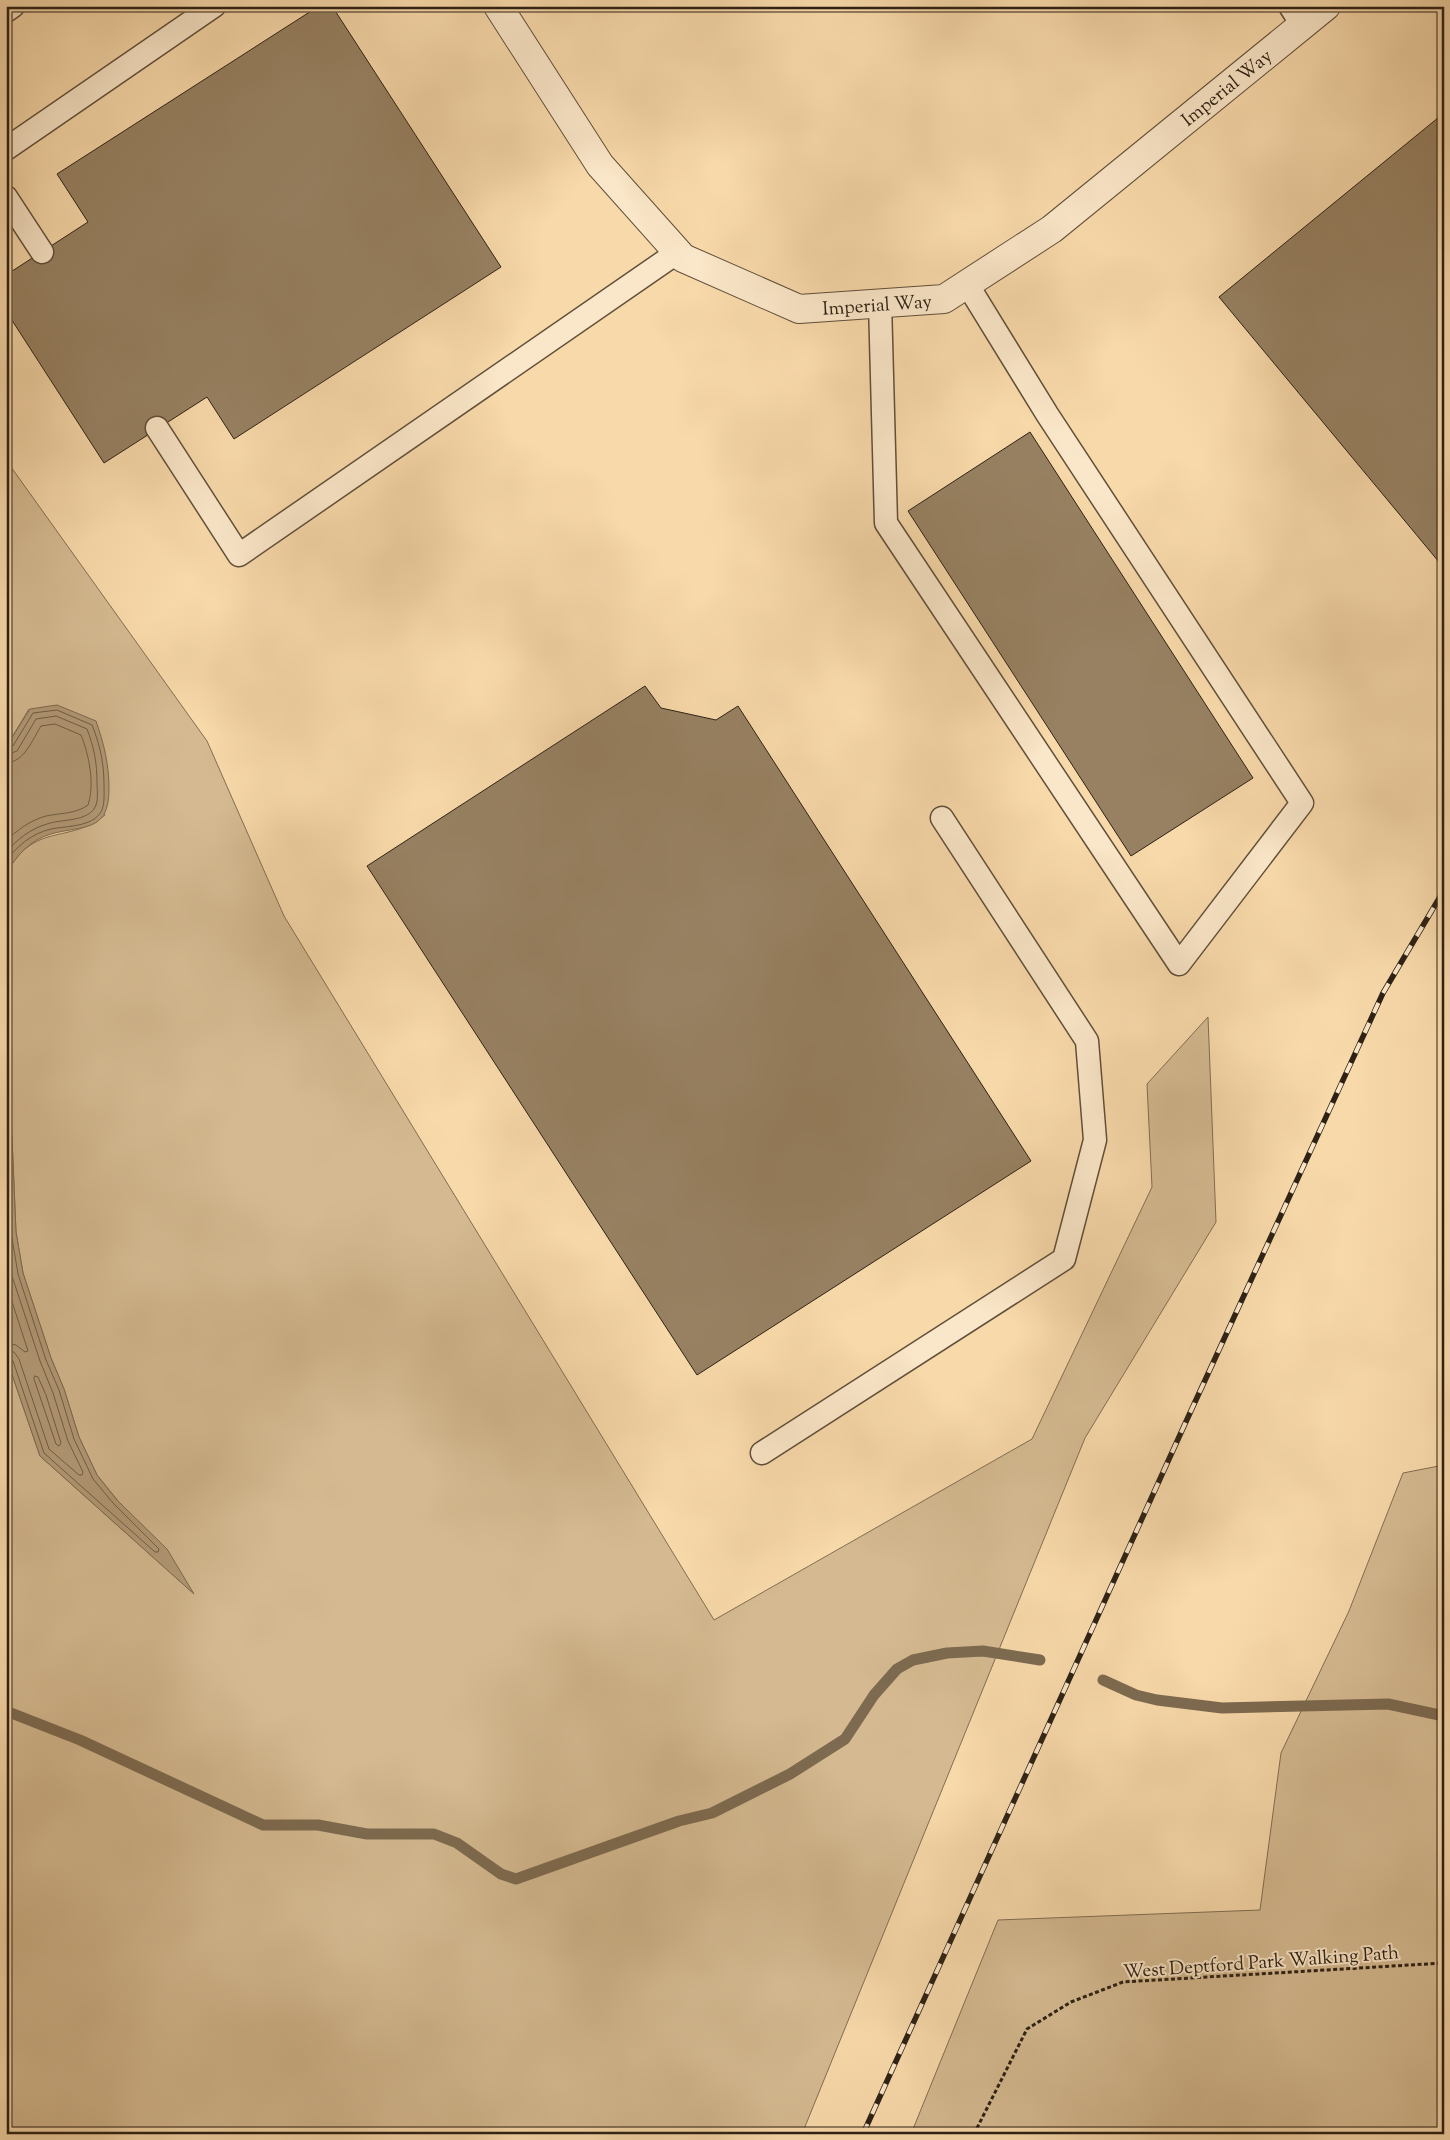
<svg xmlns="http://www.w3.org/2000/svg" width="1450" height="2140" font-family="'Sorts Mill Goudy',serif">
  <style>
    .green { fill: #d5ba91; stroke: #816e53 }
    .water { fill: #b39a77; stroke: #7d6a50 }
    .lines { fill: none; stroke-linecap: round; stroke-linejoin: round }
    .shore { stroke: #705e46; stroke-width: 1 }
    .stream { stroke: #7d6a50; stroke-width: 11 }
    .building { fill: #978162; stroke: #2d2115 }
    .lane-casing { stroke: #604f3a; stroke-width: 25 }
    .street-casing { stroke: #604f3a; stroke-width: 30 }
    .path { stroke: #2d2115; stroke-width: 3; stroke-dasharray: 4 2.5; stroke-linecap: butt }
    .lane { stroke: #fae6c8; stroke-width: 22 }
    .street { stroke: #fae6c8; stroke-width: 28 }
    .rail-casing { stroke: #2d2115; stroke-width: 5.5 }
    .rail { stroke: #fae6c8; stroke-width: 4; stroke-dasharray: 11; stroke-linecap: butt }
    .labels { text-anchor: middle; stroke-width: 4; stroke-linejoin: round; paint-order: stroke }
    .street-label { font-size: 19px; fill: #2d2115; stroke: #fae6c8 }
  </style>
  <rect width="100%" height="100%" fill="#f8d9aa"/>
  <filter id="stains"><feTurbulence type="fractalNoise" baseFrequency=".004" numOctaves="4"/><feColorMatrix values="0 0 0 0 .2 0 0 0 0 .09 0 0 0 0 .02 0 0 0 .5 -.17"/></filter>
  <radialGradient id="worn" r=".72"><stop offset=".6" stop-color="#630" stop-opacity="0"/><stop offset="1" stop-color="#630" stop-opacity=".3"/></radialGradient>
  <!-- green -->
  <g class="green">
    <path d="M6,460L207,741L284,916L714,1620L1032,1439L1152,1187L1147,1084L1208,1017L1216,1222L1085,1438L802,2134H6V1357L40,1456L192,1592L97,1475L79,1437L64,1389L51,1358L23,1273L16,1232L12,1138L6,1100V874C34,821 68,845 105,815L29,709L6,747Z"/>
    <polygon points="1444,1465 1444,2134 911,2134 998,1920 1260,1910 1281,1753 1349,1611 1403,1473"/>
  </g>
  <!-- water -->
  <g class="water">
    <path d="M57,705L96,721C104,744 109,764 109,789C109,833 83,825 51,834C30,840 16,856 6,874V747L30,709Z"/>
    <polygon points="6,1100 12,1138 16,1232 23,1273 51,1358 64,1389 79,1437 97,1475 117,1500 167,1549 194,1594 40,1456 6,1357"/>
  </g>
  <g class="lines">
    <!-- shore -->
    <g class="shore">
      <path d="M6,749L13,746L33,713L57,710L92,725C100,745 104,763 104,785C104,792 105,805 101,812C92,827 66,826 51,829C33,833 14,847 6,863"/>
      <path d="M6,755L17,751L36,719L56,716L87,729C94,747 97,763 97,782C97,790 99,802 94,809C84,822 61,819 47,824C30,829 18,839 6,852"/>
      <path d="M6,763C25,762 32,740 41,726L55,724L81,735C89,755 95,784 88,805C76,814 60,813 46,816C31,820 17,830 6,841"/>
      <polyline points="6,1133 11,1232 18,1274 46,1360 59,1390 74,1439 93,1479 113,1503 159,1549 158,1552 155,1552 44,1453 13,1361 6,1357"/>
      <polyline points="6,1242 12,1276 40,1361 53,1393 68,1441 83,1472 82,1475 79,1475 49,1449 19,1359 14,1352 6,1351"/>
      <polyline points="6,1283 28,1351 25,1352 16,1345 6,1343"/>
      <polygon points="35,1376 38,1377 46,1395 61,1443 59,1446 56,1444 34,1379"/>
    </g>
    <!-- stream -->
    <g class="stream">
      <polyline points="1103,1680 1136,1695 1157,1700 1222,1708 1388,1704 1444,1716"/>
      <polyline points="6,1711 80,1740 263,1825 318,1825 367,1834 434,1834 457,1843 501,1874 516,1879 679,1821 712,1813 790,1774 845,1739 874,1695 897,1669 913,1660 947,1653 983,1651 1040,1660"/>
    </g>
  </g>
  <!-- building -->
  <g class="building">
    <polygon points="319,6 332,6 501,267 234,439 207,397 104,463 6,311 6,275 88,222 57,174"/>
    <polygon points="1444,113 1444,568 1219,297"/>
    <polygon points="1030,432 1253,778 1131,856 908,511"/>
    <polygon points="645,686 661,708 716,720 738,706 1031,1161 697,1375 367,866"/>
  </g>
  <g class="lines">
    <!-- lane casing -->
    <g class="lane-casing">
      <g id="lane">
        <polyline points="1290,6 1302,25"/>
        <polyline points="6,11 13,6"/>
        <polyline points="6,149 214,6"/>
        <polyline points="6,197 42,252"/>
        <polyline points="880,303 886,523 1179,964 1302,803 1047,414 967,284"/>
        <polyline points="157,428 239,555 678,252"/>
        <polyline points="762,1453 1064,1259 1095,1140 1087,1041 942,818"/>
      </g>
    </g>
    <!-- street casing -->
    <g class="street-casing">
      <polyline id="street" points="498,6 600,165 683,258 799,309 944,299 1052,229 1326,6"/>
    </g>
    <!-- path -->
    <polyline class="path" points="974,2134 1027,2029 1071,2002 1123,1982 1444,1963"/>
    <!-- lane -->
    <use href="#lane" class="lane"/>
    <!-- street -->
    <use href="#street" class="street"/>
    <!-- rail casing -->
    <g class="rail-casing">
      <polyline id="rail" points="863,2134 1184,1426 1383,993 1444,890"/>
    </g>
    <!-- rail -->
    <use href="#rail" class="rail"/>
  </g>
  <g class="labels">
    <!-- street labels -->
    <g class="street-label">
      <text transform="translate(1226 87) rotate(-39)" y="7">Imperial Way</text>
      <text transform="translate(877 304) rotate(-4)" y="7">Imperial Way</text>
      <text transform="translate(1261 1961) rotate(-4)" y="7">West Deptford Park Walking Path</text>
    </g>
  </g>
  <!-- margin -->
  <rect width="1450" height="2140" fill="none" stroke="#f8d9aa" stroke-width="25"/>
  <rect x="8" y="8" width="1435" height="2125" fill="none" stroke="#2d2115" stroke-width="2.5"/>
  <rect x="12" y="12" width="1425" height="2115" fill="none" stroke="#2d2115"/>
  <rect width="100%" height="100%" filter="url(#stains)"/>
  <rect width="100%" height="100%" fill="url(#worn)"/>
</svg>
